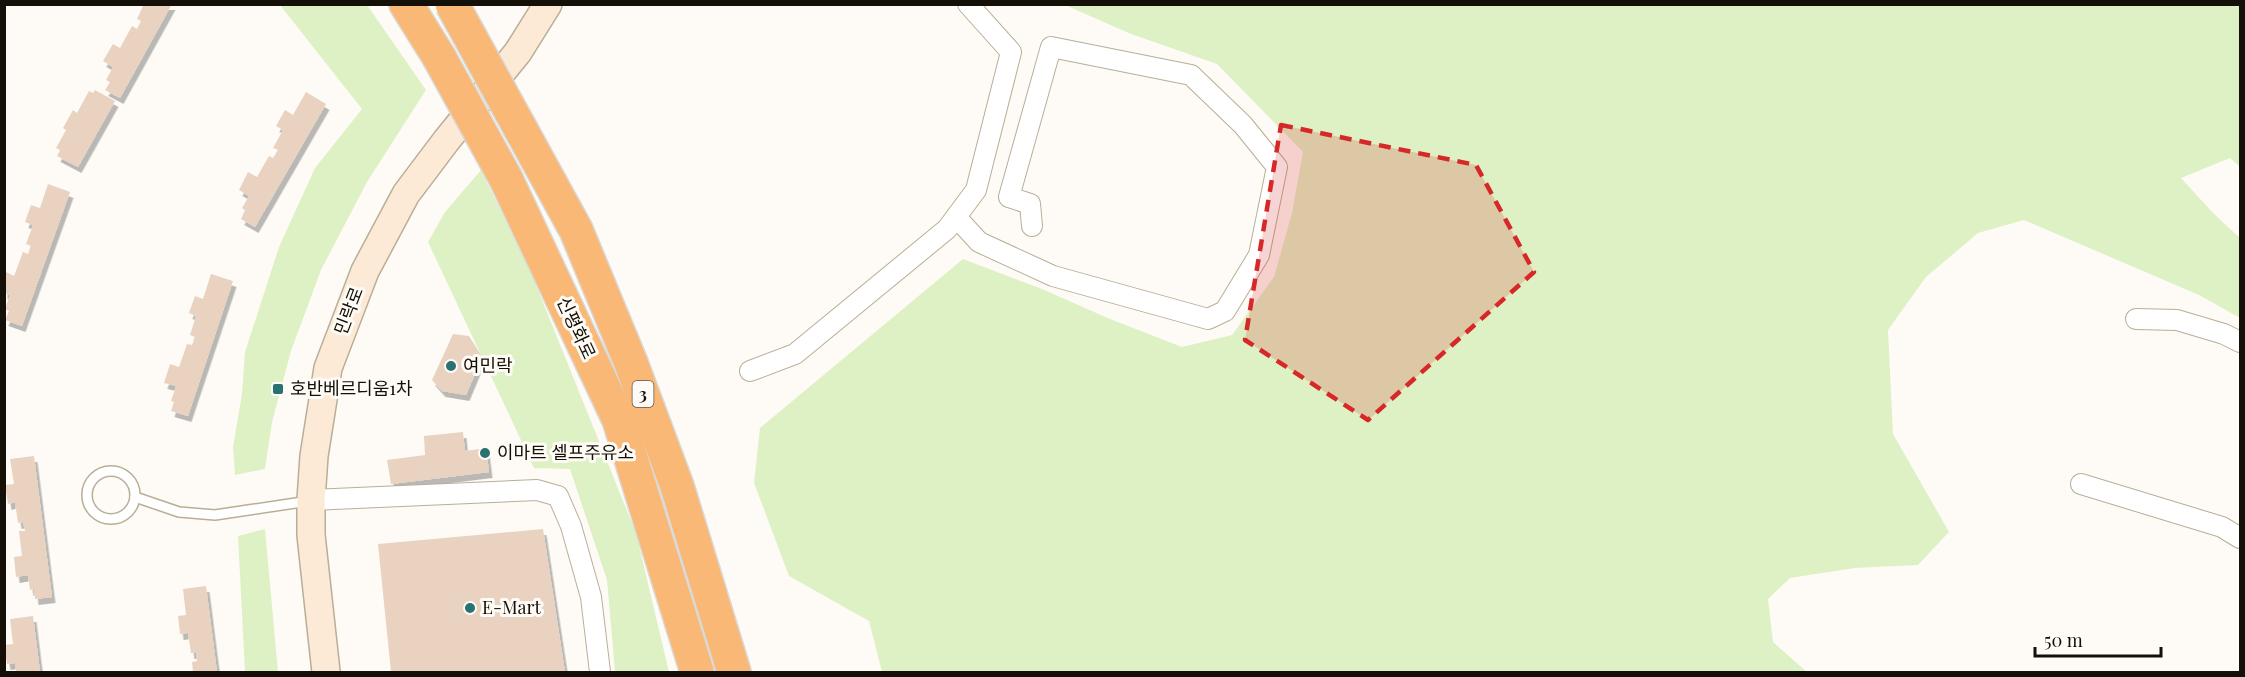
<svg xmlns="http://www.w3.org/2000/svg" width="2245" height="677" font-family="'Playfair Display','Noto Sans KR',serif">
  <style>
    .green { fill: #def1c4 }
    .building { fill: #e9d2c0; filter: url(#shadow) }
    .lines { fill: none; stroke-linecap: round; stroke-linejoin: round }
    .lane-casing { stroke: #b9ae96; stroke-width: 12 }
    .street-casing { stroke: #b9ae96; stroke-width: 22 }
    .secondary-casing { stroke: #b9ae96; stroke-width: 30 }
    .highway-casing { stroke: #d9d9d7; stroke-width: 36 }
    .lane { stroke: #fff; stroke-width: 9 }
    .street { stroke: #fff; stroke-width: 20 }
    .secondary { stroke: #fdead6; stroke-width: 27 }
    .highway { stroke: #f9b875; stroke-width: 33 }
    .highway-bridge-casing { stroke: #d9d9d7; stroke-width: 36; stroke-linecap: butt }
    .highway-bridge { stroke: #f9b875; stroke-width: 33 }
    .marked { fill: #d62828; fill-opacity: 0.2; stroke: #d62828; stroke-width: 4.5; stroke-dasharray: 12 8; stroke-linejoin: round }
    .poi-dot { fill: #287271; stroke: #fefbf6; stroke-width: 2 }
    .labels { text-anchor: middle; stroke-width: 6; stroke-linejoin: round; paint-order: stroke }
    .shield { fill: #fefbf6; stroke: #5a564f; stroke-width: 1.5 }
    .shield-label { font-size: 16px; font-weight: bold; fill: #141007 }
    .street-label { font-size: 18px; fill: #141007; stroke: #fefbf6 }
    .poi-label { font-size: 18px; fill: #141007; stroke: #fefbf6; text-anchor: start }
  </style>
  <defs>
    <filter id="shadow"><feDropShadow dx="3.5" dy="6" stdDeviation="0" flood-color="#0004"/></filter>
  </defs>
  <rect width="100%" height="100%" fill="#fefbf6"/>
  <!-- green -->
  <g class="green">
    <polygon points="280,5 367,5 426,90 367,182 321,270 291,351 272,422 265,469 235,475 233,447 242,394 245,352 279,247 315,168 362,109"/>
    <polygon points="1065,5 2240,5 2240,167 2230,158 2181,178 2214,214 2240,238 2240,318 2199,295 2024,220 1978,233 1926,277 1888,330 1893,434 1949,532 1918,565 1855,568 1790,578 1768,599 1773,642 1807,672 882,672 869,621 789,576 754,483 760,428 963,259 1042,289 1110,319 1182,347 1232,335 1274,277 1292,213 1303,152 1217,64 1131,34"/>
    <polygon points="481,170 532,275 636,533 669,672 615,672 607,580 570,469 534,468 428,242 445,212"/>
    <polygon points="265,529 278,672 245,672 238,536"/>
  </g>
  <!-- building -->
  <g class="building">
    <polygon points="144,4 172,4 120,98 105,90 110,82 106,80 113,67 103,61 113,44 120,48 132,26 137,29 141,21 137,19"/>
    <polygon points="95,90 115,101 78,167 57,156 60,150 56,148 66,130 63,128 73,110 77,113 89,91 93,93"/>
    <polygon points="306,92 326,104 255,227 241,219 245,210 242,208 249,196 239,190 248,172 257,177 269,156 273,158 278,150 273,148 283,130 276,126 285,110 293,115"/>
    <polygon points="48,184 70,192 22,326 5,320 9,311 5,309 10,295 4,293 4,276 6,272 14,276 23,252 28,254 31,246 26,244 33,225 25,222 31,205 40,208"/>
    <polygon points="211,274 233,281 188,416 171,411 174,402 171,401 176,386 164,383 170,364 179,367 187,344 192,345 195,337 190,335 196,316 189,313 195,296 203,299"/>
    <polygon points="453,334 469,336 482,357 466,395 442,391 432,380"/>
    <polygon points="463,432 465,451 486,448 489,472 391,484 387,460 425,455 424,436"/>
    <polygon points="34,456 52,597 35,599 34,589 30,590 28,575 16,577 14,557 22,556 19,531 25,531 23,522 18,523 15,502 8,504 5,485 14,484 10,459"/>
    <polygon points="543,529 565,672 391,672 378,544"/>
    <polygon points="206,586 217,672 193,672 192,662 197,661 196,653 191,653 188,633 180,634 178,616 186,615 183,589"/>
    <polygon points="33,616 40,672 16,672 15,663 7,664 4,647 4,645 13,644 10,619"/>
  </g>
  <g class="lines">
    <!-- lane casing -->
    <g class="lane-casing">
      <g id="lane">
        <circle cx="111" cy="495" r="24"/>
        <polyline points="135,497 179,512 215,515 309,501"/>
      </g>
    </g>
    <!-- street casing -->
    <g class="street-casing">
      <g id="street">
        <polyline points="956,217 979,242 1053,276 1208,319 1225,311 1259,255 1277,167 1243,125 1191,75 1051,47 1009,197 1030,204 1032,226"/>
        <polyline points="2136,319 2177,320 2224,334 2240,342"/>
        <polyline points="750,371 795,354 947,229 976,190 1011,52 968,4"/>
        <polyline points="2081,484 2222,527 2240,538"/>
        <polyline points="311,500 537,490 558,496 571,526 591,597 600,672"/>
      </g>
    </g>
    <!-- secondary casing -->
    <g class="secondary-casing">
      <polyline id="secondary" points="326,672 311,535 311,500 314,456 328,368 365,271 406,194 446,141 518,52 548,4"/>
    </g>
    <!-- highway casing -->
    <g class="highway-casing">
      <g id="highway">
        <polyline points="406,4 439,57"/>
        <polyline points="520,128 576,230 631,363 677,486 734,672"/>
        <polyline points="506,179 619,420 697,672"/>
      </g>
    </g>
    <!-- lane -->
    <use href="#lane" class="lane"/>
    <!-- street -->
    <use href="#street" class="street"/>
    <!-- secondary -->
    <use href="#secondary" class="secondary"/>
    <!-- highway -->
    <use href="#highway" class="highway"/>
    <!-- highway-bridge casing -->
    <g class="highway-bridge-casing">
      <g id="highway-bridge">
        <polyline points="452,4 520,128"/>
        <polyline points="439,57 506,179"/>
      </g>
    </g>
    <!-- highway-bridge -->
    <use href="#highway-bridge" class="highway-bridge"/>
  </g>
  <!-- marked area -->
  <path class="marked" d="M1281,125L1476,165L1534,272L1368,420L1245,340Z"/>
  <!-- markers -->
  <g class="poi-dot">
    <circle cx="451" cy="366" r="6"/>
    <rect x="272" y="383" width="12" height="12" rx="3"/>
    <circle cx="485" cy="453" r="6"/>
    <circle cx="470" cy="608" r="6"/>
  </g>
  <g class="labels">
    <!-- shield labels -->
    <rect class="shield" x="632.5" y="381" width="21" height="26" rx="4.5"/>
    <g class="shield-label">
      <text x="643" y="400">3</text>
    </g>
    <!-- street labels -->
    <g class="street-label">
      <text transform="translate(349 311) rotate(-69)" y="6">민락로</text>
      <text transform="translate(576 328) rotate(65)" y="6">신평화로</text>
    </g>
    <!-- poi labels -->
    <g class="poi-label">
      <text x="463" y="372">여민락</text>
      <text x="290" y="395">호반베르디움1차</text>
      <text x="497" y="459">이마트 셀프주유소</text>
      <text x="482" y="614">E-Mart</text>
    </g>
  </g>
  <!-- border -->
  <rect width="2245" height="677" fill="none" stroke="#141007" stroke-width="12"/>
  <!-- scale -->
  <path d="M2035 647v9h126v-9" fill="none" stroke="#141007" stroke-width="3"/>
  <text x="2044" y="647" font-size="18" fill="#141007" stroke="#fefbf6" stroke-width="4.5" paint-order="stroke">50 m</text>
</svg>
